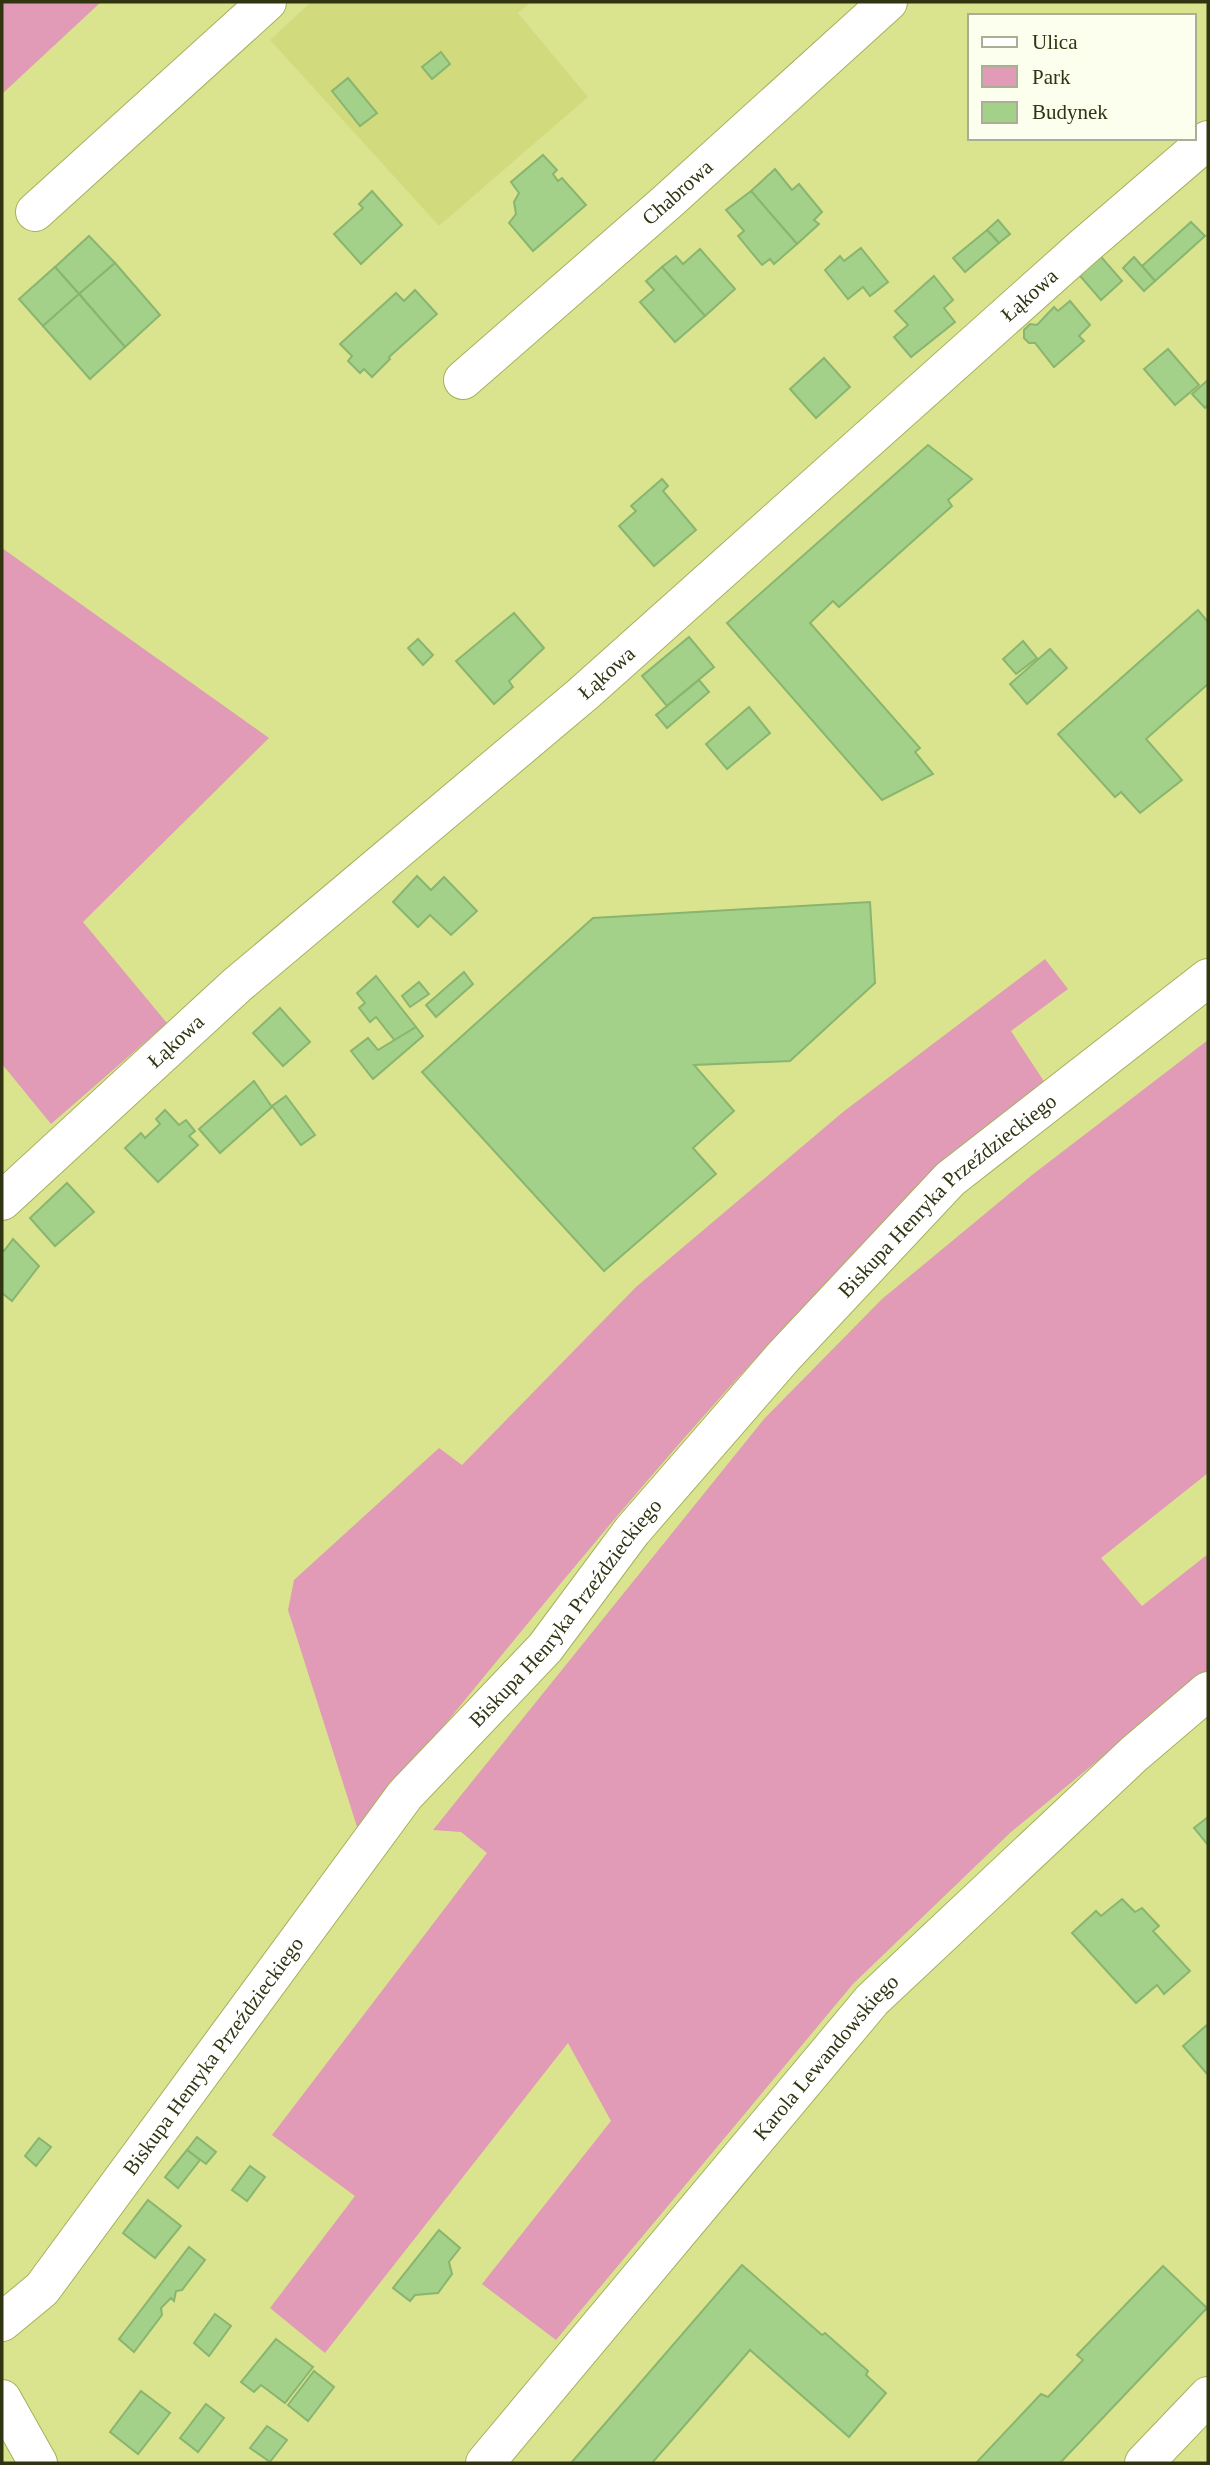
<svg xmlns="http://www.w3.org/2000/svg" width="1210" height="2465" font-family="'Times New Roman',serif">
  <style>
    .built { fill: #d1db7d }
    .green { fill: #e19bb6 }
    .building { fill: #a4d189; stroke: #89b56e; stroke-width: 2 }
    .lines { fill: none; stroke-linecap: round; stroke-linejoin: round }
    .minor-casing { stroke: #a7b05c; stroke-width: 40 }
    .minor { stroke: #fff; stroke-width: 38 }
    .labels { text-anchor: middle; stroke-width: 5; stroke-linejoin: round; paint-order: stroke }
    .street-label { font-size: 21px; fill: #303410; stroke: #fcffee }
  </style>
  <rect width="100%" height="100%" fill="#dae48f"/>
  <!-- built -->
  <polygon class="built" points="311,2 531,2 518,13 588,97 439,226 270,40"/>
  <!-- green -->
  <g class="green">
    <polygon points="2,2 101,2 2,94"/>
    <polygon points="2,548 269,738 83,922 167,1023 51,1124 2,1064"/>
    <path d="M1045,959L1068,989L1011,1031L1049,1089C1005,1124 958,1157 917,1195C711,1387 538,1614 358,1830L288,1610L294,1580L439,1448L462,1465L636,1287L843,1112Z"/>
    <polygon points="1208,1040 1208,1473 1101,1558 1142,1606 1208,1554 1208,1670 1011,1832 853,1984 556,2340 482,2284 611,2121 568,2043 325,2353 270,2308 355,2196 272,2135 487,1853 461,1832 433,1830 764,1419 882,1299 1032,1175"/>
  </g>
  <!-- building -->
  <g class="building">
    <polygon points="441,52 450,64 432,79 422,67"/>
    <polygon points="348,78 377,113 360,126 332,91"/>
    <polygon points="543,155 557,170 553,174 558,181 562,178 586,205 533,251 509,223 516,214 514,202 519,193 511,182"/>
    <polygon points="775,169 792,190 799,184 822,212 814,220 819,224 797,244 751,191"/>
    <polygon points="372,191 402,225 361,264 334,234 363,208 359,204"/>
    <polygon points="751,191 797,244 774,264 770,259 762,265 738,236 744,231 726,210"/>
    <polygon points="998,220 1010,234 999,243 987,230"/>
    <polygon points="1191,222 1205,236 1155,281 1142,266"/>
    <polygon points="987,230 999,243 965,272 953,258"/>
    <polygon points="89,236 115,263 79,294 55,267"/>
    <polygon points="861,248 888,282 870,296 863,287 848,299 825,270 840,256 844,261"/>
    <polygon points="700,249 735,289 705,316 662,267 676,256 683,264"/>
    <polygon points="1096,251 1122,281 1101,300 1075,270"/>
    <polygon points="1134,257 1155,281 1144,291 1123,268"/>
    <polygon points="115,263 160,315 125,347 79,294"/>
    <polygon points="55,267 79,294 43,326 19,299"/>
    <polygon points="662,267 705,316 675,342 640,302 654,290 646,281"/>
    <polygon points="934,276 953,300 944,308 955,322 911,357 894,337 908,325 895,311"/>
    <polygon points="415,290 437,314 389,357 390,359 372,377 364,369 360,373 348,361 352,356 340,344 396,293 404,301"/>
    <polygon points="79,294 125,347 90,379 43,326"/>
    <polygon points="1070,301 1090,325 1079,336 1084,341 1054,367 1035,343 1029,343 1024,338 1024,330 1030,324 1037,325 1054,307 1058,311"/>
    <polygon points="1168,349 1199,385 1175,405 1144,369"/>
    <polygon points="824,358 850,387 816,418 790,389"/>
    <polygon points="1208,380 1208,405 1205,408 1192,394"/>
    <polygon points="928,445 972,479 948,500 952,506 839,607 833,601 810,623 920,748 915,752 933,774 882,800 727,623"/>
    <polygon points="662,479 668,486 663,491 696,530 654,566 619,526 636,511 631,506"/>
    <polygon points="1198,610 1208,622 1208,684 1146,739 1182,780 1140,813 1121,792 1115,797 1058,734"/>
    <polygon points="514,613 544,648 509,681 513,687 494,704 456,661"/>
    <polygon points="689,637 714,667 667,706 642,676"/>
    <polygon points="418,639 433,655 423,665 408,648"/>
    <polygon points="1023,641 1037,658 1016,674 1003,659"/>
    <polygon points="1050,649 1067,668 1027,704 1010,684"/>
    <polygon points="699,680 709,692 667,728 656,715"/>
    <polygon points="749,707 770,733 727,769 706,744"/>
    <polygon points="417,876 431,890 444,877 477,911 451,935 430,915 418,927 393,902"/>
    <polygon points="870,902 875,983 790,1061 694,1065 734,1111 693,1148 716,1174 604,1271 422,1072 593,918"/>
    <polygon points="464,972 473,984 436,1017 426,1005"/>
    <polygon points="376,976 416,1027 396,1042 376,1017 370,1022 359,1008 365,1003 357,993"/>
    <polygon points="419,982 429,994 410,1007 402,996"/>
    <polygon points="280,1008 310,1042 283,1066 253,1033"/>
    <polygon points="416,1027 423,1036 373,1079 351,1051 368,1038 378,1050"/>
    <polygon points="254,1081 272,1107 220,1153 199,1129"/>
    <polygon points="286,1096 315,1135 301,1145 272,1106"/>
    <polygon points="165,1110 179,1125 186,1120 195,1131 189,1136 198,1145 158,1182 125,1148 141,1133 145,1138 160,1124 156,1119"/>
    <polygon points="67,1183 94,1212 55,1246 30,1218"/>
    <polygon points="13,1239 39,1266 12,1301 2,1293 2,1249 4,1251"/>
    <polygon points="1208,1817 1208,1845 1194,1828"/>
    <polygon points="1122,1899 1135,1912 1142,1908 1159,1926 1153,1931 1190,1971 1164,1994 1157,1985 1136,2003 1072,1933 1096,1911 1101,1916"/>
    <polygon points="1208,2024 1208,2075 1183,2046"/>
    <polygon points="197,2137 216,2152 206,2164 187,2150"/>
    <polygon points="39,2138 51,2147 36,2166 25,2156"/>
    <polygon points="187,2150 200,2160 178,2188 165,2177"/>
    <polygon points="250,2166 265,2177 247,2201 232,2190"/>
    <polygon points="148,2200 181,2226 155,2258 123,2233"/>
    <polygon points="439,2230 460,2248 449,2262 452,2274 438,2293 415,2295 410,2301 393,2288"/>
    <polygon points="189,2247 205,2260 182,2290 176,2291 174,2301 171,2298 161,2308 162,2315 134,2352 119,2339"/>
    <polygon points="742,2265 822,2335 825,2333 868,2371 866,2375 886,2393 849,2437 750,2350 652,2463 571,2463"/>
    <polygon points="1163,2266 1207,2308 1060,2463 976,2463 1041,2394 1048,2397 1083,2360 1077,2355"/>
    <polygon points="215,2314 231,2326 209,2356 194,2343"/>
    <polygon points="276,2339 313,2367 285,2403 261,2385 254,2392 241,2382"/>
    <polygon points="314,2371 334,2387 308,2421 288,2405"/>
    <polygon points="141,2391 170,2413 138,2454 110,2432"/>
    <polygon points="206,2404 224,2418 198,2452 180,2438"/>
    <polygon points="267,2426 287,2440 270,2462 250,2448"/>
  </g>
  <g class="lines">
    <!-- minor casing -->
    <g class="minor-casing">
      <g id="minor">
        <polyline points="35,212 267,2"/>
        <path id="s1" d="M463,380L667,202L888,2"/>
        <path id="s2" d="M2,1201L237,985L583,694L1081,249L1208,140"/>
        <path id="s3" d="M2,2322L42,2289L405,1795L545,1648L632,1531L784,1356L950,1179L1208,978"/>
        <polyline points="2,2399 38,2463"/>
        <path id="s4" d="M485,2463L872,2000L1134,1754L1208,1691"/>
        <polyline points="1144,2463 1208,2396"/>
      </g>
    </g>
    <!-- minor -->
    <use href="#minor" class="minor"/>
  </g>
  <g class="labels">
    <!-- street labels -->
    <g class="street-label">
      <text dy="7" stroke="none"><textPath href="#s1" startOffset="285">Chabrowa</textPath></text>
      <text dy="7" stroke="none"><textPath href="#s2" startOffset="1370">Łąkowa</textPath></text>
      <text dy="7" stroke="none"><textPath href="#s2" startOffset="803">Łąkowa</textPath></text>
      <text dy="7" stroke="none"><textPath href="#s2" startOffset="236">Łąkowa</textPath></text>
      <text dy="7" stroke="none"><textPath href="#s3" startOffset="1475">Biskupa Henryka Przeździeckiego</textPath></text>
      <text dy="7" stroke="none"><textPath href="#s3" startOffset="908">Biskupa Henryka Przeździeckiego</textPath></text>
      <text dy="7" stroke="none"><textPath href="#s3" startOffset="341">Biskupa Henryka Przeździeckiego</textPath></text>
      <text dy="7" stroke="none"><textPath href="#s4" startOffset="530">Karola Lewandowskiego</textPath></text>
    </g>
  </g>
  <!-- border -->
  <rect width="1210" height="2465" fill="none" stroke="#303410" stroke-width="7"/>
  <!-- legend -->
  <rect x="968" y="14" width="228" height="126" fill="#fcffee" stroke="#aaae95" stroke-width="2"/>
  <rect x="982" y="37" width="35" height="10" fill="#ffffff" stroke="#aaae95" stroke-width="2"/>
  <text x="1032" y="49" font-size="21" fill="#303410">Ulica</text>
  <rect x="982" y="66" width="35" height="21" fill="#e19bb6" stroke="#aaae95" stroke-width="2"/>
  <text x="1032" y="84" font-size="21" fill="#303410">Park</text>
  <rect x="982" y="102" width="35" height="21" fill="#a4d189" stroke="#aaae95" stroke-width="2"/>
  <text x="1032" y="119" font-size="21" fill="#303410">Budynek</text>
</svg>
